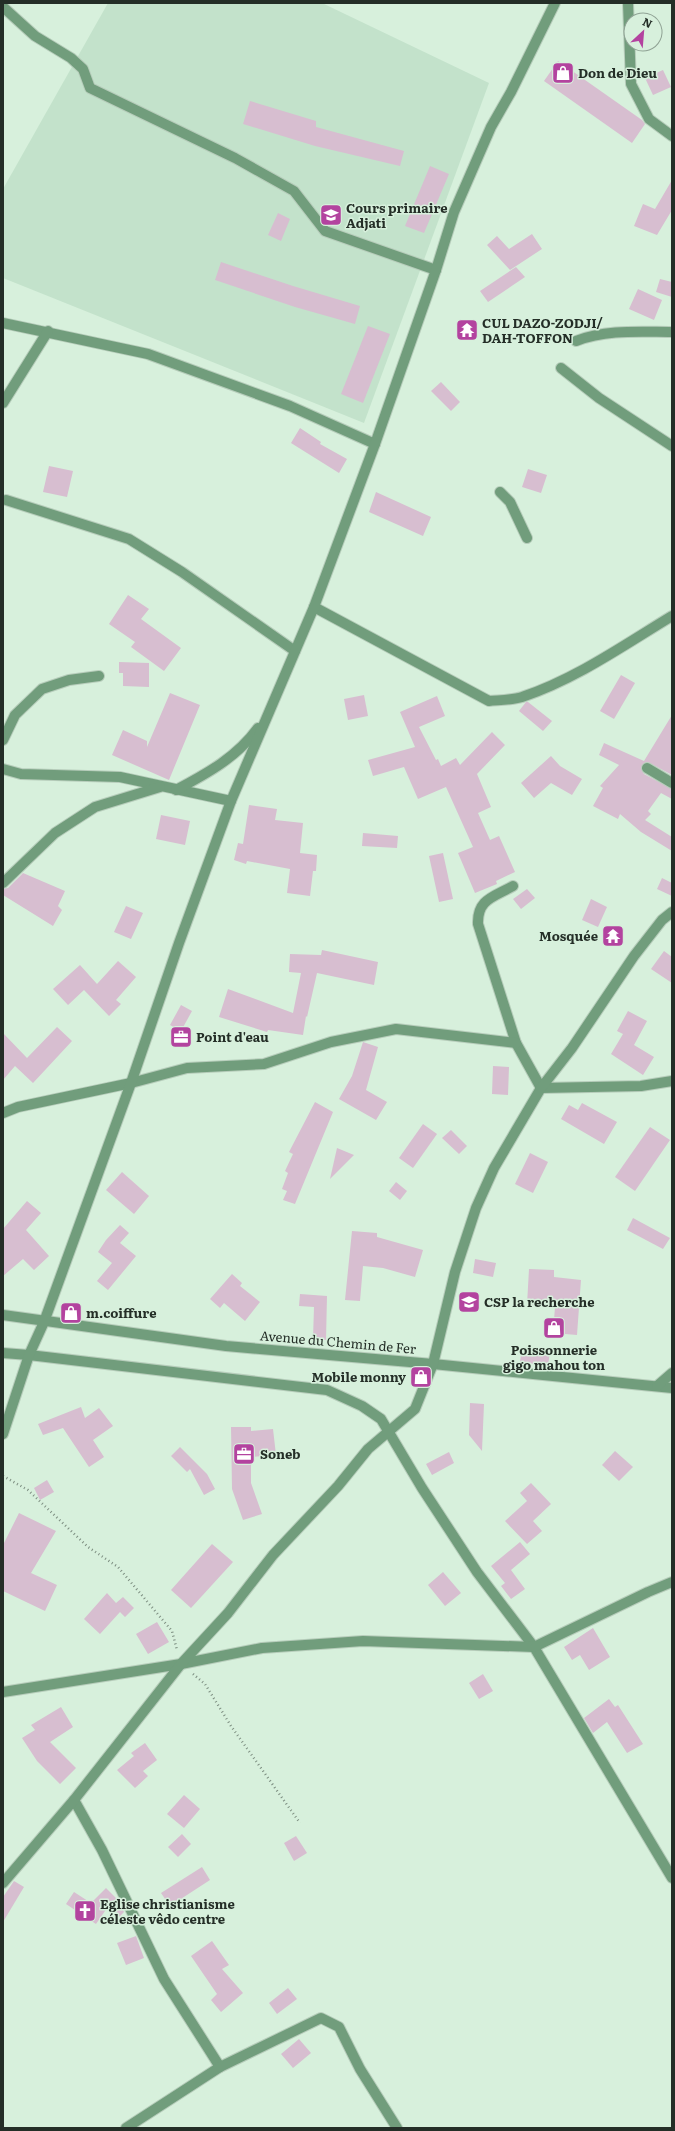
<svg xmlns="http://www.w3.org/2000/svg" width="675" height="2131" font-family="Literata,serif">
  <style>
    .built { fill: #c3e2cb }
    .building { fill: #d7bed0 }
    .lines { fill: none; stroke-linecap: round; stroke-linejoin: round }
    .minor-casing { stroke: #b7cdbb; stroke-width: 12 }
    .path { stroke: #7d8e81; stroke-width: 2.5; stroke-dasharray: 1 3; stroke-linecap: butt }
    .minor { stroke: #719d7c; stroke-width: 10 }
    .labels { text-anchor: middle; stroke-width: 3; stroke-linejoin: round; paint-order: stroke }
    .poi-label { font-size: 13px; font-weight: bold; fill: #242e27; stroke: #d7f0dc; text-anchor: start }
    .street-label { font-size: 13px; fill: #242e27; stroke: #d7f0dc }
  </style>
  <rect width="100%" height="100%" fill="#d7f0dc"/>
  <!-- built -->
  <polygon class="built" points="108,3 322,3 489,83 364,423 3,278 3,189"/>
  <!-- building -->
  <g class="building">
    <polygon points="558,61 642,120 645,124 632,143 544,81"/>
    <polygon points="663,70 671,87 653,95 645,78"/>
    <polygon points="250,101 316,121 316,127 404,151 400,166 315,146 243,124"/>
    <polygon points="430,166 449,174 424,233 405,226"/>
    <polygon points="672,180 672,210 657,235 634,226 643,204 655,209"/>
    <polygon points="278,213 290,219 281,241 268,235"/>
    <polygon points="532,234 542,249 510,270 487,245 497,236 509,249"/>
    <polygon points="221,262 293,286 360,306 355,324 295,307 215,280"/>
    <polygon points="516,267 525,277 488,302 480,291"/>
    <polygon points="660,279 672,282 672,297 656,292"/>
    <polygon points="638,289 662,300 654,320 629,309"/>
    <polygon points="368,326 390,334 363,403 341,394"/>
    <polygon points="441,382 460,402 451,411 431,391"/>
    <polygon points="300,428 321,442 320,444 347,459 339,473 291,443"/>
    <polygon points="49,466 73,471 67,497 43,492"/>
    <polygon points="528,469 547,475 541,493 522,487"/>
    <polygon points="376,492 431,517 423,536 369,512"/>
    <polygon points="128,595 149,609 141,619 181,648 164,671 131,647 135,642 109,624"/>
    <polygon points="119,662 149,663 149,687 123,686 123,673 119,673"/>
    <polygon points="621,675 635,683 614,719 600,711"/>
    <polygon points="170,693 200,705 169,780 112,755 123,730 147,741 147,747"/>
    <polygon points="364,695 368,716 348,720 344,699"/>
    <polygon points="437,696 445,716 419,727 436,760 438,759 441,766 456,758 460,765 492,732 505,745 477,774 491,807 478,813 490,840 499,836 515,872 496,881 497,884 475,893 458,853 473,847 446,787 418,799 404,767 373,776 368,760 415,747 400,712"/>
    <polygon points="526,702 528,702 552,721 543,731 519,711"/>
    <polygon points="672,715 672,775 648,762 644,763 641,768 644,774 672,789 672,799 661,793 648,811 651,814 645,820 672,837 672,851 641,832 620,814 618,819 593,806 603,788 600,786 619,765 599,755 604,743 644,761"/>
    <polygon points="551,756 560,766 582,779 572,795 551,783 534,798 521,783"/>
    <polygon points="249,805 277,809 275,820 303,823 300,853 317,855 316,871 313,871 310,896 287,893 290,869 247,861 246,864 234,860 238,843 243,844"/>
    <polygon points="161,815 190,821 185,845 156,839"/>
    <polygon points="363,833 398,836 397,848 362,846"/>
    <polygon points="443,853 453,899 439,902 429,856"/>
    <polygon points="23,873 65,891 58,906 62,910 53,926 3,895 3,889 8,888"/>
    <polygon points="662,878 672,883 672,896 657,889"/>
    <polygon points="527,889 535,898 521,909 513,899"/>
    <polygon points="591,899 607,907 598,927 582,920"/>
    <polygon points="126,906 143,913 131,939 114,932"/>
    <polygon points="322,950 378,962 374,985 317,973 307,1017 306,1016 303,1035 268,1030 267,1032 219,1017 228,989 293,1013 301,973 289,972 290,954 321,955"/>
    <polygon points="664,951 672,957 672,983 651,969"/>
    <polygon points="118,961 136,977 116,1000 121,1004 109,1016 84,990 68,1005 53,989 80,965 97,984"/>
    <polygon points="181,1005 192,1011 181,1031 170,1025"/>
    <polygon points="628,1011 647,1021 634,1045 654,1057 643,1075 611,1054 623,1034 617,1031"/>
    <polygon points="57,1027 72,1041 33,1083 15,1066 3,1080 3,1033 27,1058"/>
    <polygon points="363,1042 378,1047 366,1090 387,1102 376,1120 339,1099 352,1076"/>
    <polygon points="493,1066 509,1067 508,1095 492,1094"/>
    <polygon points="315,1102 333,1112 295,1204 283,1200 287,1191 282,1189 288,1173 285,1171 293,1154 289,1152"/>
    <polygon points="582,1103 617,1122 604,1144 561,1119 569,1105 578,1110"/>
    <polygon points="423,1124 437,1134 413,1168 399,1158"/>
    <polygon points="650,1127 670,1140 635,1191 615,1177"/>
    <polygon points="451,1130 467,1146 459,1154 442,1138"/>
    <polygon points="337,1148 354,1155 330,1179"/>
    <polygon points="530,1153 548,1162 533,1193 515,1184"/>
    <polygon points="122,1172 149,1196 134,1214 106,1190"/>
    <polygon points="396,1182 407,1191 400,1200 389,1191"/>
    <polygon points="27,1201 41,1213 26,1230 49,1256 34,1270 23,1259 3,1276 3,1229"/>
    <polygon points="633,1218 670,1238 663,1249 627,1230"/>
    <polygon points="120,1225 129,1233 120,1243 136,1256 108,1290 97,1281 112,1263 98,1252 106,1240"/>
    <polygon points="352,1231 377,1233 377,1237 423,1250 415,1277 383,1268 363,1266 360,1301 345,1300"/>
    <polygon points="475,1259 496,1263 493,1277 473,1273"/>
    <polygon points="529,1269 554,1270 554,1277 581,1280 577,1335 553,1333 555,1307 527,1305"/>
    <polygon points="232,1274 242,1283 240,1286 260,1302 245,1321 224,1303 220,1308 210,1299"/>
    <polygon points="300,1294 327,1296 326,1340 313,1339 314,1307 299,1306"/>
    <polygon points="522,1347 550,1351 548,1366 520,1362"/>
    <polygon points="470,1403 484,1404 482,1451 469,1435"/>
    <polygon points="81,1407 85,1418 99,1408 113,1426 93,1440 104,1457 89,1467 63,1428 43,1435 38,1424"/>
    <polygon points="231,1427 251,1427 251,1431 273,1429 276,1455 251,1457 251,1483 262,1514 243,1520 232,1489"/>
    <polygon points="180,1447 207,1474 215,1489 204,1495 190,1469 187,1472 171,1456"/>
    <polygon points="615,1451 633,1467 619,1481 602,1465"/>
    <polygon points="449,1452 454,1463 432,1475 426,1464"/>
    <polygon points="47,1480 54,1492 40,1500 34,1488"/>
    <polygon points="531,1483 551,1504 533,1521 542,1531 527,1544 505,1521 527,1501 520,1493"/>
    <polygon points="19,1513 56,1531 31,1573 57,1585 45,1611 3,1591 3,1545"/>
    <polygon points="520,1542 530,1554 511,1570 525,1589 511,1599 501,1586 505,1583 491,1566"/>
    <polygon points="212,1544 233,1562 191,1608 171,1590"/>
    <polygon points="443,1572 461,1593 445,1606 428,1585"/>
    <polygon points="107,1593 116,1603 123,1597 134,1608 125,1617 120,1612 100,1634 84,1619"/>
    <polygon points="157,1622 169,1642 148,1654 136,1634"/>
    <polygon points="593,1628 610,1657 589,1670 580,1655 572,1660 564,1647"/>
    <polygon points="483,1674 493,1691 479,1699 469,1683"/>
    <polygon points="609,1699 615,1707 618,1705 643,1744 627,1753 607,1722 593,1733 584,1718"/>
    <polygon points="61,1707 73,1727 50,1742 76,1768 60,1784 37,1761 22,1738 35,1730 31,1725"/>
    <polygon points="145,1743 157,1760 143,1771 148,1776 135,1788 117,1770 134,1756 131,1753"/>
    <polygon points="184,1795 200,1809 184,1828 167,1814"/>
    <polygon points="182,1834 191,1844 178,1857 168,1847"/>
    <polygon points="296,1836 307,1853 294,1861 284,1843"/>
    <polygon points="202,1867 210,1880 170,1906 161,1893"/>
    <polygon points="14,1881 24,1887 3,1922 3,1897"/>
    <polygon points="106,1888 119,1901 124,1912 117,1919 107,1908 96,1924 66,1904 74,1892 91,1903"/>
    <polygon points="136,1936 144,1958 126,1965 117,1943"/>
    <polygon points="212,1941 229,1965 222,1969 243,1993 221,2012 211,2000 217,1994 191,1956"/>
    <polygon points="288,1988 297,1999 277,2014 269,2003"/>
    <polygon points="299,2039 311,2053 293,2068 281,2054"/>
  </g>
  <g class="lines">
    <!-- minor casing -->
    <g class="minor-casing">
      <g id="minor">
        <polyline points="628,3 631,84 649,119 672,136"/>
        <polyline points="3,7 35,36 71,58 83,69 90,88 235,158 294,191 325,231 436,270"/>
        <polyline points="3,323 148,354 290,406 375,444"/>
        <path d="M576,341C606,329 641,332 672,332"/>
        <polyline points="561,368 599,398 672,446"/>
        <polyline points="3,403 48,331"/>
        <polyline points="500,492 510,502 527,538"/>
        <polyline points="6,500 129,539 182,572 295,651"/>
        <path d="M314,607L489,701C500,700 512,700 522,697C576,679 624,645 672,616"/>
        <polyline points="3,740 15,715 42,689 69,680 99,676"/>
        <polyline points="647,768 672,783"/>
        <polyline points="3,769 21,774 120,777 231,801"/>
        <path d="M176,790C208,773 237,757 258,728"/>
        <polyline points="3,883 55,833 95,807 160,787"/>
        <path d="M513,886C494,897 477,899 478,924L516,1043L541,1088L641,1086L672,1081"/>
        <polyline points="3,1113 18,1107 131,1083 187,1068 264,1064 331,1042 396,1029 516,1043"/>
        <polyline points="3,1315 226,1346 433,1364 672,1388"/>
        <polyline points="3,1353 29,1355 327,1390 362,1406 381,1419 422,1488 477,1572 534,1647 672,1878"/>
        <polyline points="657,1386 672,1373"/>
        <polyline points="3,1434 29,1355 44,1322 131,1083 179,943 231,801 314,607 375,444 436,270 454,212 491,127 511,92 555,3"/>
        <polyline points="3,1692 181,1664 262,1648 363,1641 534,1647 648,1592 672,1582"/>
        <polyline points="74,1800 102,1850 164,1979 220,2067"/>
        <polyline points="3,1883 74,1800 181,1664 228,1613 273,1555 338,1486 368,1449 415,1409 433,1364 455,1272 476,1208 494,1168 541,1088 572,1048 634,956 662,920 672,912"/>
        <polyline points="126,2128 220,2067 321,2018 339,2027 360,2069 397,2128"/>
      </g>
    </g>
    <!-- path -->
    <g class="path">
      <polyline points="3,1476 28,1490 88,1547 118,1567 172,1631 177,1650"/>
      <polyline points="193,1674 205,1684 231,1726 300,1823"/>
    </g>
    <!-- minor -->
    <use href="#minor" class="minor"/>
  </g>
  <!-- icons -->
  <defs>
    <g id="shop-square" transform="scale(1.15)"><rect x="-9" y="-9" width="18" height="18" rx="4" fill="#b3439f" stroke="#d7f0dc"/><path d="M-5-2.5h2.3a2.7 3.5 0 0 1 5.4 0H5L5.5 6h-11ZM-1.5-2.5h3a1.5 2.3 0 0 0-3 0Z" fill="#fff"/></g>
    <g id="school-square" transform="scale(1.15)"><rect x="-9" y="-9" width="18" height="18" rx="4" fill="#b3439f" stroke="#d7f0dc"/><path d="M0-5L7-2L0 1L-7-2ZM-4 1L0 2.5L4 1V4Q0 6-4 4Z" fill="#fff"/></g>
    <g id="temple-square" transform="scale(1.15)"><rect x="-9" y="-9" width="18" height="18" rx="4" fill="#b3439f" stroke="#d7f0dc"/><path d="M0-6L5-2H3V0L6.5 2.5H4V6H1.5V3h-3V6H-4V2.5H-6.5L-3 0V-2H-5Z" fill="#fff"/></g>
    <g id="office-square" transform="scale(1.15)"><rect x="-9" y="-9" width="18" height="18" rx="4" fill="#b3439f" stroke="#d7f0dc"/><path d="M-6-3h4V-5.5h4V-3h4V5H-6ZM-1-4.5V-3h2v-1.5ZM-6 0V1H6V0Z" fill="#fff"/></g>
    <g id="church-square" transform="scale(1.15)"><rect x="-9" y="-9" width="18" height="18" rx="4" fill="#b3439f" stroke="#d7f0dc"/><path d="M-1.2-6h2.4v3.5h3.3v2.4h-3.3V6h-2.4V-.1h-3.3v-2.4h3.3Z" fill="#fff"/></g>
  </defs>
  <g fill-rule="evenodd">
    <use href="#shop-square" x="563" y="73"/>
    <use href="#school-square" x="331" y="215"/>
    <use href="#temple-square" x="467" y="330"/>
    <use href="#temple-square" x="613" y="936"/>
    <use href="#office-square" x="181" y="1037"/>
    <use href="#school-square" x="469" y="1302"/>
    <use href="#shop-square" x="71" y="1313"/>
    <use href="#shop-square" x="554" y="1328"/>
    <use href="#shop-square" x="421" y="1377"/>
    <use href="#office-square" x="244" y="1454"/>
    <use href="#church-square" x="85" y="1911"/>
  </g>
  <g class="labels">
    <!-- poi labels -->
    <g class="poi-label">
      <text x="578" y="78">Don de Dieu</text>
      <text x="346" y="213">Cours primaire<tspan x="346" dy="15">Adjati</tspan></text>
      <text x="482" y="328">CUL DAZO-ZODJI/<tspan x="482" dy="15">DAH-TOFFON</tspan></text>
      <text x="598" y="941" text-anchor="end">Mosquée</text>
      <text x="196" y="1042">Point d'eau</text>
      <text x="484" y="1307">CSP la recherche</text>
      <text x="86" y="1318">m.coiffure</text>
      <text x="554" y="1355" text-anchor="middle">Poissonnerie<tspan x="554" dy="15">gigo mahou ton</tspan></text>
      <text x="406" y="1382" text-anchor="end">Mobile monny</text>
      <text x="260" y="1459">Soneb</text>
      <text x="100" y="1909">Eglise christianisme<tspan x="100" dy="15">céleste vêdo centre</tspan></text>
    </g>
    <!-- street labels -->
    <g class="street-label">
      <text transform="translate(338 1342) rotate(5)" y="5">Avenue du Chemin de Fer</text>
    </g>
  </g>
  <!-- border -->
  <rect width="675" height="2131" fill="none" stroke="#242e27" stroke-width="8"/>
  <!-- north arrow -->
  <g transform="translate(643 32) rotate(26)"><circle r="19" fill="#d7f0dc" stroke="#8fa294"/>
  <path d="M0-3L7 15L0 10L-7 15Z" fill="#b3439f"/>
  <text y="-6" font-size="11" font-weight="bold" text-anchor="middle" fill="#242e27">N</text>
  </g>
</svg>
